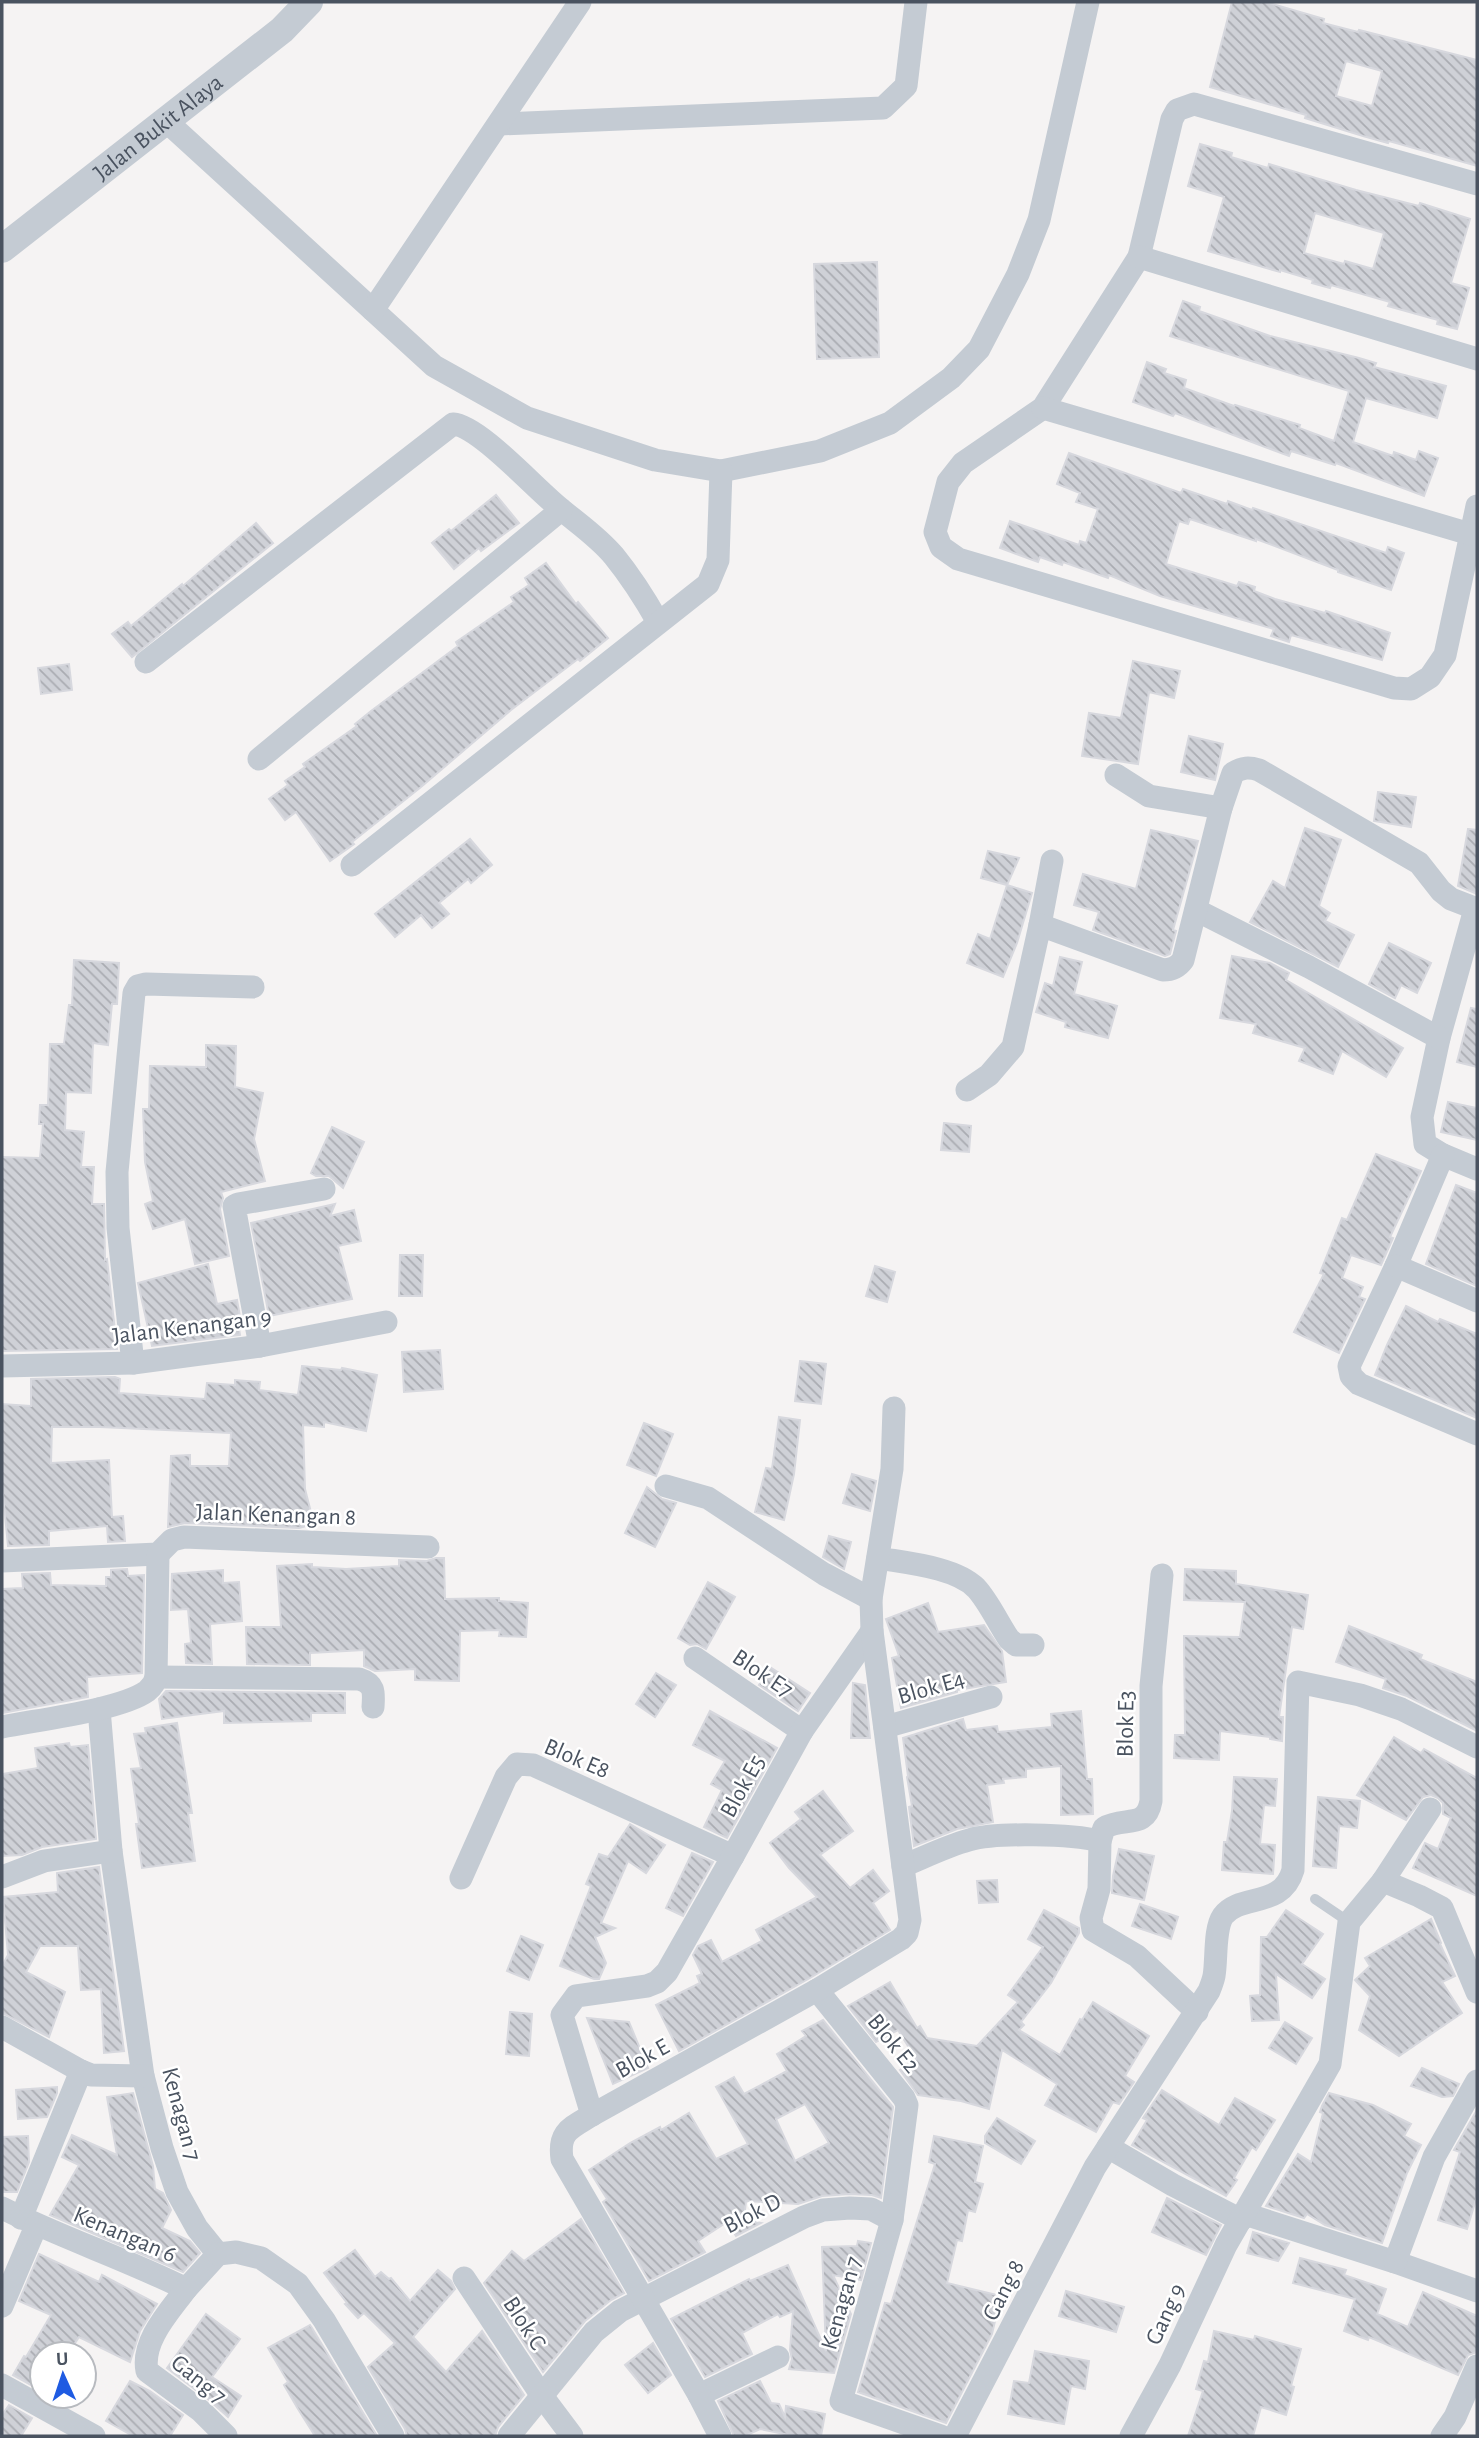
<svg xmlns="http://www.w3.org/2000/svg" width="1479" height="2438" font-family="'Alegreya Sans',sans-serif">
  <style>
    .building { fill: url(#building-back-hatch); stroke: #d7d8de; stroke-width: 2; fill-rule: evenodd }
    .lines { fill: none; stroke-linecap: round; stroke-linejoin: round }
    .service { stroke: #c4cbd3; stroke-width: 10 }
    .minor { stroke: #c4cbd3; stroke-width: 23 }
    .tertiary { stroke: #c4cbd3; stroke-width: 28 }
    .labels { text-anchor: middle; stroke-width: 5; stroke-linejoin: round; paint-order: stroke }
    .street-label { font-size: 24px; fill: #4a5360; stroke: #fff }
  </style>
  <defs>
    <pattern id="building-back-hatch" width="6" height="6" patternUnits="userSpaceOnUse" patternTransform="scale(1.75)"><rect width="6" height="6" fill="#cfd1d7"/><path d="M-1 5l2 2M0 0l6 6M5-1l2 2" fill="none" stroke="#aaacb2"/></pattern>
  </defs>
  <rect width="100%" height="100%" fill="#f5f3f3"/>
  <!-- building -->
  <g class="building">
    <path d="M1232,2H1266L1324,19L1323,23L1358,32L1359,30L1477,60V166L1389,141L1388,143L1363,136L1305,118L1306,115L1210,87ZM1346,61L1382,71L1372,106L1336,96Z"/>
    <path d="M1200,144L1232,153L1231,157L1268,168L1269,164L1356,190L1419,206L1420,203L1470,219L1451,283L1469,288L1457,329L1437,324L1438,320L1388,306L1390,302L1331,285L1330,288L1312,283L1313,280L1280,270V272L1208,251L1224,197L1188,186ZM1315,213L1384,233L1373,269L1345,261L1344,264L1304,253Z"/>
    <polygon points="877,262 879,357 817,359 814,264"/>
    <polygon points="1183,301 1200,307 1199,311 1270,336 1359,358 1376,363 1374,367 1446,386 1437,418 1366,398 1353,442 1393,456 1394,452 1416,460 1419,451 1438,458 1424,496 1336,463 1335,465 1291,451 1289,456 1175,413 1173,416 1133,402 1147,362 1166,369 1164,373 1186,380 1184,388 1234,406 1235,405 1300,425 1299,428 1334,441 1349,391 1170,336"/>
    <polygon points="1069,453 1181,493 1183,489 1227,504 1228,501 1252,510 1253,508 1386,553 1388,547 1404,553 1391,590 1338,572 1338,570 1256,539 1256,541 1190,519 1188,524 1179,521 1166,564 1237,586 1239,582 1255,587 1254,591 1275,599 1325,613 1326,611 1390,633 1382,660 1291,635 1289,642 1271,636 1274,629 1160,596 1109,575 1108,578 1063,562 1062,565 1040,557 1038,562 1000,548 1010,521 1079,545 1080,541 1086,543 1098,509 1076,502 1080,493 1057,484"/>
    <polygon points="496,495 519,523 481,551 479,548 454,569 432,543 449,529 451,531"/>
    <polygon points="256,523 273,543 132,657 112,634 128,622 131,626 182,584 183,586"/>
    <polygon points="546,563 576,604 578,602 608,638 580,661 578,659 511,710 421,787 352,842 354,844 330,861 296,812 285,820 269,799 288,785 285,781 305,767 303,764 357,726 355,724 371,711 458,646 456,642 514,602 511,597 529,585 525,578"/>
    <polygon points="1133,661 1180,671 1174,698 1149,692 1138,764 1082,756 1089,713 1121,718"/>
    <polygon points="69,664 72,690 41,694 38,668"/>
    <polygon points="1189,736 1223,744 1215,780 1181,772"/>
    <polygon points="1378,792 1416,797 1411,827 1374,821"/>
    <polygon points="1305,828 1341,840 1319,906 1330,913 1325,921 1354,935 1338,967 1250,922 1273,881 1285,888"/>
    <polygon points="1468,829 1477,830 1477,894 1458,886"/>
    <polygon points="1151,830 1198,841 1173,930 1176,931 1171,950 1170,954 1165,956 1093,930 1099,912 1074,905 1083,874 1136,889"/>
    <polygon points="470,839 492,865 471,883 468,879 439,903 449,914 432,928 421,915 395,937 375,914"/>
    <polygon points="988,851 1019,858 1007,885 981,878"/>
    <polygon points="1007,885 1032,893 1017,943 1003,977 967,963 978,934 990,939"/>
    <polygon points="1389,943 1431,963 1417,993 1401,985 1395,998 1369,984"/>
    <polygon points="1232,956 1270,963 1289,973 1286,980 1403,1048 1386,1077 1342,1051 1333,1074 1299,1061 1305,1048 1253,1033 1256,1024 1220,1018"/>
    <polygon points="1060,957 1082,962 1074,994 1117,1006 1108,1038 1065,1027 1066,1022 1036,1012 1045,983 1053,986"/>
    <polygon points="74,960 119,963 117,1004 112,1004 108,1045 93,1043 91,1093 66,1092 65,1130 84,1132 81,1167 94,1167 92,1204 104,1204 105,1260 107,1259 117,1349 2,1351 2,1157 40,1158 43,1124 39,1124 40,1105 48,1105 50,1044 64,1044 69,1005 72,1005"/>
    <polygon points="1471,1008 1477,1009 1477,1067 1457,1062"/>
    <polygon points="206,1045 236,1046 235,1087 263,1093 254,1139 265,1181 221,1192 223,1198 220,1209 229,1256 195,1264 185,1219 153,1229 145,1204 153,1201 145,1162 143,1109 149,1109 150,1066 206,1067"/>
    <polygon points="1448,1102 1477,1108 1477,1140 1441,1132"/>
    <polygon points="944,1123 971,1126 969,1152 941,1150"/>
    <polygon points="332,1127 364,1142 343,1188 329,1176 316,1176 311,1173"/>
    <polygon points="1376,1154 1421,1171 1390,1237 1393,1238 1381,1265 1351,1255 1342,1278 1363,1287 1359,1297 1365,1299 1339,1353 1294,1332 1324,1274 1320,1273 1342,1218 1347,1220"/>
    <polygon points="1456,1185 1477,1193 1477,1286 1426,1264"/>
    <polygon points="335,1204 330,1216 354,1210 361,1241 338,1246 352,1299 269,1316 251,1223"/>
    <polygon points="400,1255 423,1255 422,1296 399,1296"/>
    <polygon points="208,1264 217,1304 237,1300 241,1322 238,1323 240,1335 152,1346 138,1283"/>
    <polygon points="875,1266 895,1272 887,1302 866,1296"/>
    <polygon points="1406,1306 1438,1322 1440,1319 1477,1334 1477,1418 1375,1375 1387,1345"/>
    <polygon points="440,1350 443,1389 404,1392 402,1352"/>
    <polygon points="800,1361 826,1364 821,1404 795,1401"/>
    <polygon points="302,1366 341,1370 342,1368 377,1375 366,1431 324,1422 324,1427 303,1425 305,1489 314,1524 299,1528 185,1523 168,1527 171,1456 190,1455 190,1466 229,1466 231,1433 100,1427 52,1427 51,1463 109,1460 112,1517 123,1516 125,1541 108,1542 107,1526 49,1531 49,1545 8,1546 2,1484 2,1404 31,1406 31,1379 115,1377 120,1379 119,1393 205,1399 207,1383 235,1385 235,1380 260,1382 259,1390 298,1395"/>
    <polygon points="779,1417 800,1420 794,1474 784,1520 755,1512 766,1468 772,1469"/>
    <polygon points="644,1423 673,1434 656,1476 627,1465"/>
    <polygon points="852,1474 876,1481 870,1511 843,1503"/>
    <polygon points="647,1487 662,1499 676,1503 655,1547 625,1533"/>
    <polygon points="829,1536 851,1542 844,1569 823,1557"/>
    <polygon points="436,1558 444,1558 445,1599 499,1598 499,1601 528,1603 526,1637 499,1636 500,1630 460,1631 459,1681 415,1680 415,1669 375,1671 364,1666 364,1650 310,1653 310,1665 247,1664 246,1627 281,1627 277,1566 312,1564 312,1567 346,1569 399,1566 399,1560 427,1561"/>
    <polygon points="127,1569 128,1576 144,1575 142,1673 87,1677 88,1697 2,1713 2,1589 23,1588 22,1574 50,1573 51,1585 106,1586 106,1577 111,1577 111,1570"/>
    <polygon points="1185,1569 1236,1571 1236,1584 1308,1595 1303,1629 1292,1627 1279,1717 1283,1717 1282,1741 1270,1739 1270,1737 1220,1731 1219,1760 1174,1758 1175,1735 1185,1735 1184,1636 1240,1637 1245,1602 1184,1600"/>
    <polygon points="223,1570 223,1583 239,1582 242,1621 210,1624 212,1664 186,1663 185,1644 191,1643 188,1609 171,1610 172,1574"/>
    <polygon points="708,1582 735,1597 706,1649 697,1644 690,1645 678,1638"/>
    <polygon points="928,1603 938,1632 984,1625 1002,1651 1006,1682 957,1690 957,1692 901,1708 892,1658 899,1656 886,1619"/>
    <polygon points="1349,1626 1422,1655 1420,1659 1477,1682 1477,1731 1407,1696 1383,1688 1386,1679 1336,1662"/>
    <polygon points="770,1667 810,1693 798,1711 759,1685"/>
    <polygon points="656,1673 676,1685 655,1717 636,1704"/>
    <polygon points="853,1683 865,1685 870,1738 851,1738"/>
    <polygon points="166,1691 345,1693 345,1713 311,1713 311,1721 224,1723 224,1711 162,1719 159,1699"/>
    <polygon points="710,1711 777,1748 727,1838 704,1827 722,1790 711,1784 725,1761 693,1745"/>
    <polygon points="1081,1711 1087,1779 1092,1779 1093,1814 1061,1815 1061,1766 1026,1769 1026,1777 1003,1779 1004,1783 987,1785 993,1822 957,1829 914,1846 909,1807 912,1806 907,1777 908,1776 903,1738 963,1719 966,1730 997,1726 998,1732 1052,1727 1051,1714"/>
    <polygon points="177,1723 192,1813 188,1813 195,1861 142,1868 136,1824 139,1824 131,1769 141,1768 134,1734 146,1733 145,1728"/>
    <polygon points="1394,1737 1421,1753 1424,1749 1477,1778 1477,1896 1413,1868 1425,1843 1438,1849 1451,1818 1443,1814 1443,1803 1438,1798 1431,1795 1423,1797 1406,1820 1357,1795"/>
    <polygon points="69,1743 70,1747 88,1745 96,1839 42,1847 22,1855 2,1856 2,1774 38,1768 35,1748"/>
    <polygon points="1234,1777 1277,1779 1275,1806 1264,1805 1260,1844 1275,1845 1273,1874 1222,1870 1224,1842 1227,1842 1232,1811"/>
    <polygon points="823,1791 853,1831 820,1855 850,1888 873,1870 889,1891 873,1903 890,1930 810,1978 679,2051 656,2005 700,1983 697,1976 702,1974 693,1955 698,1946 711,1940 722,1962 762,1941 756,1930 817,1897 789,1868 770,1843 801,1819 795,1812"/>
    <polygon points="1318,1797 1360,1801 1357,1828 1339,1826 1336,1868 1313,1866"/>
    <polygon points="630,1824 665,1845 646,1873 628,1861 601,1923 615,1928 595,1937 606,1963 599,1979 594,1979 560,1966 591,1886 586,1884 599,1854 608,1857"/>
    <polygon points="1119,1849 1154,1856 1144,1900 1112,1893 1113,1876"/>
    <polygon points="692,1853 713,1862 683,1916 666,1908"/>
    <polygon points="99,1867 124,2051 104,2053 101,1989 81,1990 78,1946 40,1946 26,1972 65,1992 49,2037 2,2013 2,1966 8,1955 3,1897 58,1892 57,1873"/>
    <polygon points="997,1880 998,1902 979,1903 977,1881"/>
    <polygon points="1140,1904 1178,1917 1171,1939 1132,1926"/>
    <polygon points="1044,1910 1079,1928 1079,1933 1051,1983 1021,2022 1024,2025 1019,2030 1060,2055 1080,2019 1082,2020 1093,2002 1149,2036 1125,2076 1134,2082 1119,2104 1113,2102 1096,2132 1045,2105 1057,2084 1002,2050 989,2109 961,2101 918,2095 900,2070 916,2059 898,2030 876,2042 848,2006 890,1982 917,2028 920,2026 927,2038 977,2046 1018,2002 1008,1995 1043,1947 1028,1939"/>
    <polygon points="1286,1910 1323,1934 1302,1964 1325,1979 1312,1998 1276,1974 1279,2020 1252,2021 1250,1996 1260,1995 1261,1937 1267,1937"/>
    <polygon points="1431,1919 1441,1943 1440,1944 1455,1976 1442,1982 1462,2013 1399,2056 1359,2030 1370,1996 1355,1980 1370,1966 1365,1958"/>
    <polygon points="521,1936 543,1945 529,1980 507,1971"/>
    <polygon points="510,2012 532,2014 529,2056 506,2054"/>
    <polygon points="587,2018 629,2022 648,2068 613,2084"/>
    <path d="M823,2020L893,2107L881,2198L872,2195L849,2194L822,2196L798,2204L746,2201L744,2220L761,2223L736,2236L727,2222L698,2241L705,2252L649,2281L603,2202L607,2199L589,2170L630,2143L660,2127L661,2130L689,2113L716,2159L748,2144L716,2087L734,2077L744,2094L787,2071L777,2054L806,2036L802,2031ZM805,2104L829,2143L795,2161L776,2119Z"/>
    <polygon points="1285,2022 1312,2038 1296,2064 1269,2048"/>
    <polygon points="1422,2068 1459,2084 1453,2096 1442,2097 1411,2086"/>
    <polygon points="57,2087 57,2093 47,2117 18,2119 16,2090"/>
    <polygon points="1162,2090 1219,2125 1235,2098 1275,2120 1256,2150 1252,2147 1234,2178 1237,2180 1226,2196 1132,2145 1147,2120 1143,2118"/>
    <polygon points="133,2093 153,2166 155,2189 163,2193 171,2210 162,2228 190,2241 200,2253 183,2272 50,2215 79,2165 62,2157 72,2135 117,2155 107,2097"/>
    <polygon points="1329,2093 1373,2105 1411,2124 1404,2136 1421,2145 1407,2173 1382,2243 1325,2225 1307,2214 1304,2218 1266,2206 1298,2154 1311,2162 1323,2113 1320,2112 1322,2106"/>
    <polygon points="1477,2110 1477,2196 1467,2229 1438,2220 1460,2152 1454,2150"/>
    <polygon points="997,2118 1035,2141 1021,2164 985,2143 985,2136"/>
    <polygon points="28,2136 29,2162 17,2192 2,2192 2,2137"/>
    <polygon points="934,2136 983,2146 975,2182 983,2184 975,2212 968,2210 962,2241 957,2240 947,2283 1001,2296 992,2334 946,2423 858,2392 885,2303 891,2304 935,2164 929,2162"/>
    <polygon points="1167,2198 1221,2225 1206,2255 1152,2232"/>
    <polygon points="581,2219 624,2293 611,2300 585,2321 543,2372 484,2283 512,2251 524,2261"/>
    <polygon points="1253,2232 1289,2243 1278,2261 1247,2253"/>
    <polygon points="858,2241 871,2243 861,2280 833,2275 851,2314 834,2373 789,2369 792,2359 790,2350 793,2311 780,2317 778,2314 742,2333 752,2354 705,2377 671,2319 749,2279 750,2281 788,2265 826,2351 822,2247 857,2246"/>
    <polygon points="355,2250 375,2277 381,2272 389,2279 391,2278 410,2301 438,2270 451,2281 455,2289 413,2337 446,2372 482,2331 524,2395 498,2427 495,2436 407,2436 405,2429 368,2367 395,2343 364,2313 358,2318 345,2304 347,2303 324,2273"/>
    <polygon points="39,2254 99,2282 102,2275 157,2304 140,2331 130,2362 79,2337 68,2354 42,2354 42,2391 13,2375 24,2356 26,2357 51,2315 19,2301"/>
    <polygon points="1300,2258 1346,2270 1344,2275 1386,2289 1377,2314 1408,2327 1423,2292 1477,2316 1477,2352 1468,2355 1458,2375 1369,2337 1368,2340 1344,2331 1355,2299 1293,2283"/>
    <polygon points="1066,2291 1124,2307 1116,2332 1059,2316"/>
    <polygon points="206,2314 240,2339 212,2377 241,2396 228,2417 209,2400 167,2368"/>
    <polygon points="310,2325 312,2328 377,2436 315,2436 298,2409 284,2385 288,2382 268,2348"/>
    <polygon points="1214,2331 1254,2340 1255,2336 1301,2349 1291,2386 1294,2387 1286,2415 1261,2407 1253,2436 1188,2436 1203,2391 1196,2389 1204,2361 1208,2362"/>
    <polygon points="653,2343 671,2375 648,2393 625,2365"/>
    <polygon points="1035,2351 1089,2361 1085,2389 1071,2386 1064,2424 1008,2414 1014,2381 1029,2383"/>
    <polygon points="130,2381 150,2391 183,2415 170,2436 133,2436 106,2421"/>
    <polygon points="760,2381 771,2403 779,2404 785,2417 786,2406 825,2414 821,2436 794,2436 760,2429 745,2436 734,2436 718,2401"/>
    <polygon points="9,2405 32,2418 21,2436 2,2436 2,2415"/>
  </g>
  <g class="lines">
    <!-- service -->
    <polyline class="service" points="1315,1899 1349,1922"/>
    <!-- minor -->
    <g class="minor">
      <polyline points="166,121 434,366 527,418 655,460 721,471 820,451 890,423 951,378 979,349 1018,274 1039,220 1088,2"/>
      <polyline points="500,124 883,108 906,86 916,2"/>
      <polyline points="1477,184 1194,104 1177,110 1172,119 1139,257 1043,408 963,463 948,482 935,532 941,547 958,559 1394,688 1411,689 1430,677 1445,655 1477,506"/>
      <polyline points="1139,257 1477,359"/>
      <polyline points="373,310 580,2"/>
      <polyline points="1043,408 1470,534"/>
      <path d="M146,662L453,424C480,426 538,492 562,510C580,525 598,537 614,556C631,577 645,599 658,622"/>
      <polyline points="259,759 561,510"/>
      <polyline points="1116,775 1149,796 1221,808"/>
      <polyline points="352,865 708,584 718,560 721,471"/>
      <polyline points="1475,909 1439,1038 1422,1117 1425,1144 1443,1155 1477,1169"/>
      <polyline points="1196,910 1309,967 1439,1038"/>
      <polyline points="1040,925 1052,861"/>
      <path d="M967,1090L989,1075L1013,1047L1040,925L1163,970C1172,970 1178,967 1183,960L1221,808L1233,773C1243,767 1249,767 1259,770L1419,863L1441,891L1451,899L1477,909"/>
      <polyline points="1443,1155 1396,1266 1349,1366 1351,1376 1359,1384 1477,1434"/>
      <polyline points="1396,1266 1477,1301"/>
      <polyline points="260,1346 234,1206 238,1204 324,1189"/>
      <polyline points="133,1363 118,1228 117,1172 134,993 138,986 146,984 253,987"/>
      <polyline points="2,1366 133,1363 260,1346 386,1322"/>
      <polyline points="666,1486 708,1498 824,1574 871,1599"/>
      <path d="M878,1558C906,1563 955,1567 976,1588C989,1602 998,1623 1009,1639L1016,1645H1033"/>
      <polyline points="2,1561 158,1554 172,1540 184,1537 428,1547"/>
      <polyline points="695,1658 802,1731"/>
      <path d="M156,1677L359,1679C375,1684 374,1692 373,1707"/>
      <polyline points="99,1709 111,1851 143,2076 162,2148 177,2192 197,2228 218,2254"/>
      <path d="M2,1727C36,1720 121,1710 147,1691C152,1687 155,1683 156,1677L158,1554"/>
      <polyline points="885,1727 991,1697"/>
      <polyline points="1100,1841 1099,1889 1091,1918 1093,1930 1137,1956 1197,2012"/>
      <path d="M903,1866C925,1857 947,1846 969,1840C996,1832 1072,1834 1100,1841L1104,1828C1124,1816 1146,1830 1151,1801V1686L1162,1575"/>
      <polyline points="2,1877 44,1861 111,1851"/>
      <polyline points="461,1878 506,1777 517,1764 533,1765 733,1856"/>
      <polyline points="1383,1881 1419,1896 1442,1908 1477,1992"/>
      <polyline points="817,1990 904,2098 907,2105 892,2220 841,2401 941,2436"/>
      <polyline points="2,2027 81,2071"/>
      <polyline points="592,2115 562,2015 576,1996 647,1986 657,1982 667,1972 733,1856 802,1731 872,1631"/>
      <polyline points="1108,2147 1173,2185 1241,2220"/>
      <path d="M2,2208C62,2238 126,2259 186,2289L218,2254"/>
      <polyline points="1245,2214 1395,2262 1477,2291"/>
      <polyline points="21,2218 81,2071 91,2075 143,2076"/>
      <polyline points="218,2254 236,2252 261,2258 298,2284 324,2320 393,2436"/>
      <polyline points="1395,2262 1434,2157 1477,2081"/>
      <polyline points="464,2278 542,2396 572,2436"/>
      <path d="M186,2289C170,2311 141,2341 147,2371L201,2411L226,2436"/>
      <polyline points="2,2306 36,2226"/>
      <polyline points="2,2385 94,2436"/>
      <polyline points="699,2395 778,2357"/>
      <polyline points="509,2436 594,2332 620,2311 804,2217 823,2210 850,2208 871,2209 892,2220"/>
      <path d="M720,2436L699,2395L562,2159C558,2131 571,2128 592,2115L817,1990L901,1939L907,1933L910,1920L872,1631L871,1599L892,1469L894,1408"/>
      <path d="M955,2436L1095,2167L1209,1991C1211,1986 1213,1981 1214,1976C1217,1960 1214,1929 1223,1916C1240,1893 1282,1909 1293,1870L1298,1682L1360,1695L1401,1709L1477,1747"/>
      <polyline points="1131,2436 1170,2365 1226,2245 1330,2064 1349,1922 1383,1881 1430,1809"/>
      <polyline points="1442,2436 1455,2417 1477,2366"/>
    </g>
    <!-- tertiary -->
    <path class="tertiary" id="s1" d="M2,249L282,30L309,2"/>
  </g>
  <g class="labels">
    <!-- street labels -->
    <g class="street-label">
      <text dy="8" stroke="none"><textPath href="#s1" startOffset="198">Jalan Bukit Alaya</textPath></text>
      <text transform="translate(192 1326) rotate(-7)" y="8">Jalan Kenangan 9</text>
      <text transform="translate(276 1514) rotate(2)" y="8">Jalan Kenangan 8</text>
      <text transform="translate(763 1673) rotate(34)" y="8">Blok E7</text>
      <text transform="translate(931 1687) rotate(-16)" y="8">Blok E4</text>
      <text transform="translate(1125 1724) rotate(-89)" y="8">Blok E3</text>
      <text transform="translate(577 1758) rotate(23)" y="8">Blok E8</text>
      <text transform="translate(742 1786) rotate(-61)" y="8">Blok E5</text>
      <text transform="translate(894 2043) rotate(51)" y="8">Blok E2</text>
      <text transform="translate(642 2058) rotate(-29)" y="8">Blok E</text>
      <text transform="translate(182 2114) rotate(75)" y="8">Kenagan 7</text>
      <text transform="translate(752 2213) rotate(-27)" y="8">Blok D</text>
      <text transform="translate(125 2234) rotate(23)" y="8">Kenangan 6</text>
      <text transform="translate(1003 2290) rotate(-63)" y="8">Gang 8</text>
      <text transform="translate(841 2303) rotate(-74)" y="8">Kenagan 7</text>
      <text transform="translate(1165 2314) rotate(-65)" y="8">Gang 9</text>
      <text transform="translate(525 2323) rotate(57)" y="8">Blok C</text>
      <text transform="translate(199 2379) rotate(39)" y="8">Gang 7</text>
    </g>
  </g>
  <!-- border -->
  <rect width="1479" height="2438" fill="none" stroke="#4a5360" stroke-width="7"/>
  <!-- north arrow -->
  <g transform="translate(63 2375) rotate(357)"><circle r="33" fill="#ffffff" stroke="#b7babf" stroke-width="2"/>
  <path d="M0-5L12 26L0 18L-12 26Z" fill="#1f5be2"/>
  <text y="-10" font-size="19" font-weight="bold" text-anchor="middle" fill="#4a5360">U</text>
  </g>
</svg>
